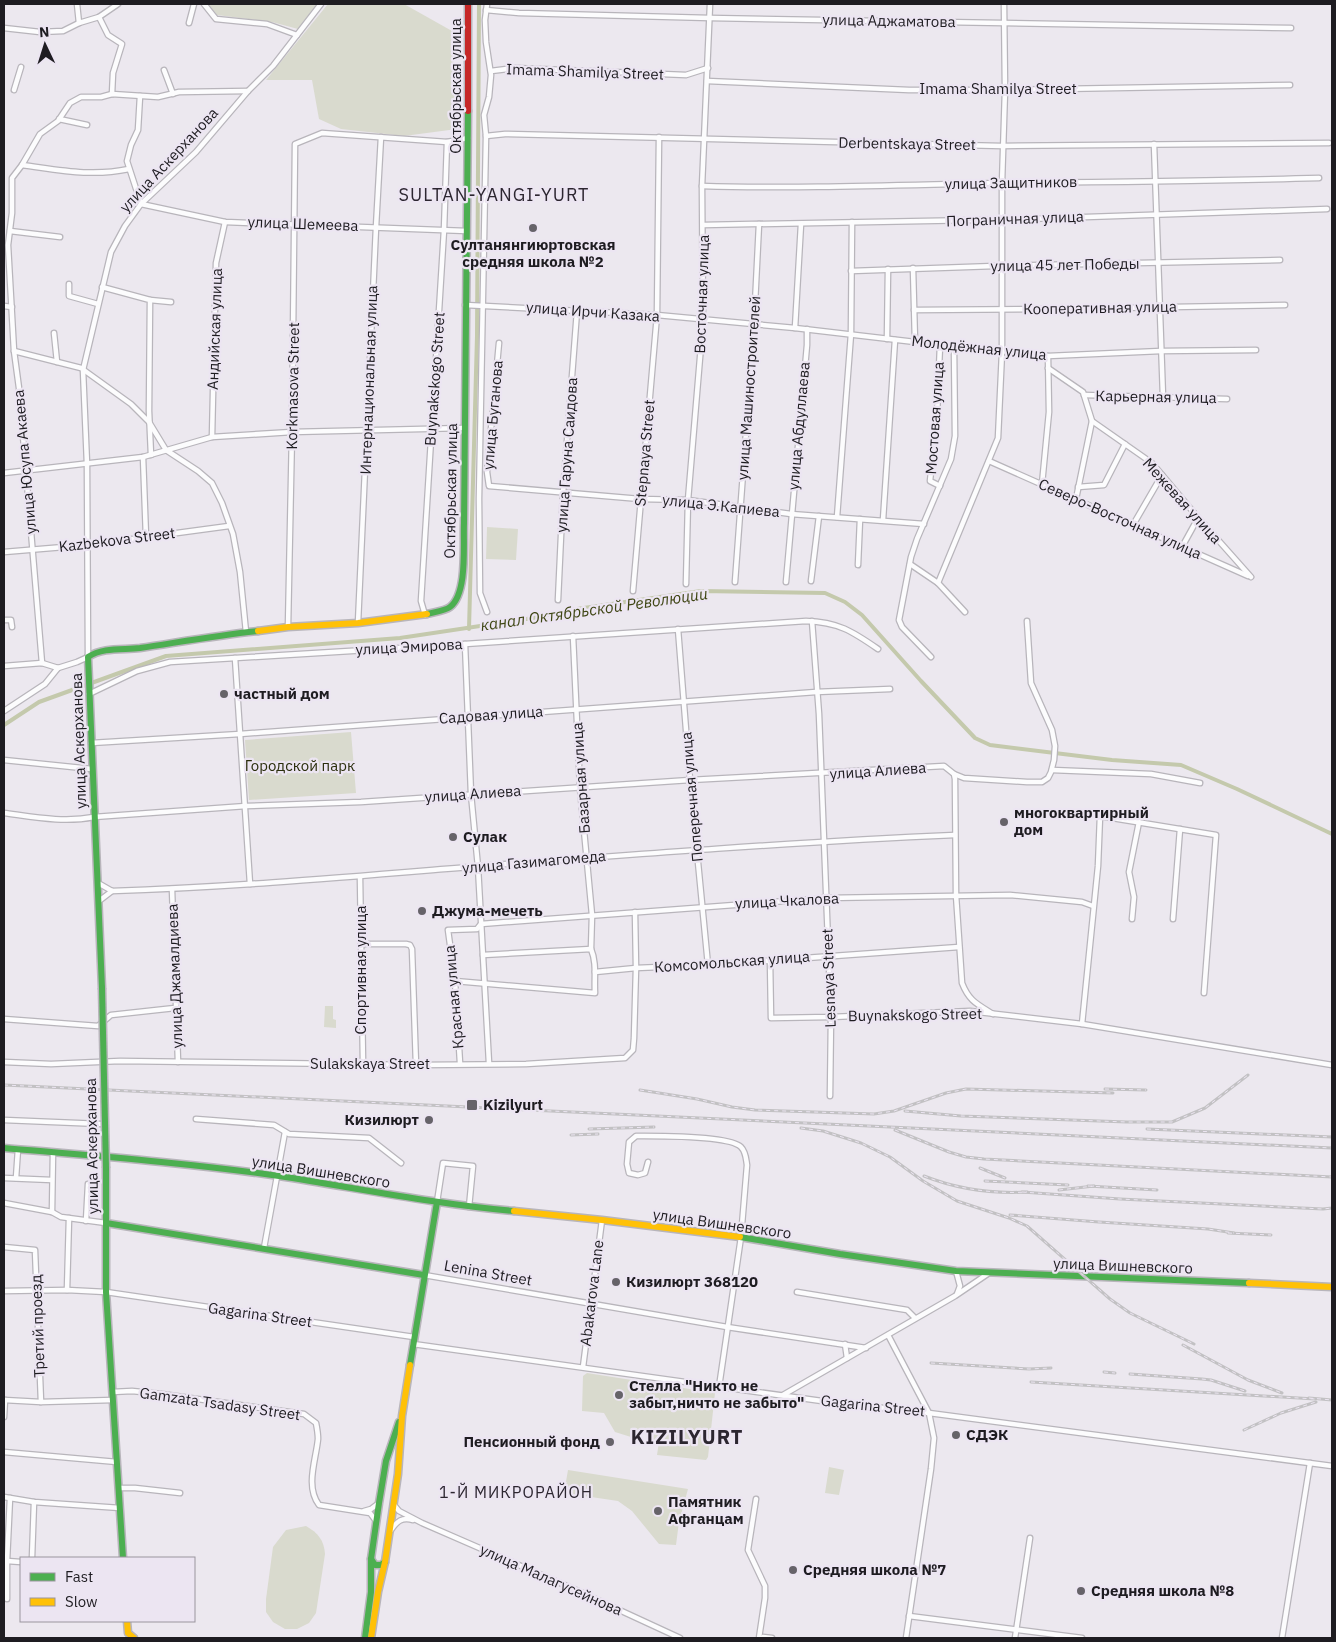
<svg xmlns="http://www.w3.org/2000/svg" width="1336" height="1642" font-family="'IBM Plex Sans',sans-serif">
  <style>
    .green { fill: #d9dace }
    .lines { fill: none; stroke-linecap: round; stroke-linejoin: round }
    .canal { stroke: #c4c9ac; stroke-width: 4 }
    .street-casing { stroke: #b8b5bb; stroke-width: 7 }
    .fast-casing { stroke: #b8b5bb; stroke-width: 9 }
    .slow-casing { stroke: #b8b5bb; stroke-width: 9 }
    .jam-casing { stroke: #b8b5bb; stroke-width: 9 }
    .street { stroke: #fcfcfd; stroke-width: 4.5 }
    .fast { stroke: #4caf50; stroke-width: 6 }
    .slow { stroke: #ffc107; stroke-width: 6 }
    .jam { stroke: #c62828; stroke-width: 6 }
    .rail-casing { stroke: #c2c1c3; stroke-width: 3 }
    .rail { stroke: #ece5f2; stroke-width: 1; stroke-dasharray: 4; stroke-linecap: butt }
    .fast-bridge-casing { stroke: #b8b5bb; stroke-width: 9; stroke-linecap: butt }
    .fast-bridge { stroke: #4caf50; stroke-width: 6 }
    .poi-dot { fill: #666369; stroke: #ece5f2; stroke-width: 2 }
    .labels { text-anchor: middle; stroke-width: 4.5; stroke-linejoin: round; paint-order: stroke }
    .street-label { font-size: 15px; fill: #1e1c21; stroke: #ece5f2 }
    .poi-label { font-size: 15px; font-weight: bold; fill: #1e1c21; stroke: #ece5f2; text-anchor: start }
    .park-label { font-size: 15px; fill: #2a2e0c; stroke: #ece5f2 }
    .water-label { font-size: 16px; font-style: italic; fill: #3e4513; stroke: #ece5f2 }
    .neighbourhood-label { font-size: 16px; letter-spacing: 1px; fill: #2c2630; stroke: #ece5f2 }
    .quarter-label { font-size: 18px; letter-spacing: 1px; fill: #2c2630; stroke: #ece5f2 }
    .district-label { font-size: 20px; font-weight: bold; letter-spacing: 1px; fill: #2c2630; stroke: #ece5f2 }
  </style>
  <rect width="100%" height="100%" fill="#ece8ef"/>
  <!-- green -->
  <g class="green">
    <polygon points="208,4 317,4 298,29 272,22 217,15"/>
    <polygon points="328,4 404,4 452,31 457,129 404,136 341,129 319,119 312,80 266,80"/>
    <polygon points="487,527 518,529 516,560 486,559"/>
    <polygon points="351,732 356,793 249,800 245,740"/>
    <polygon points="325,1006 333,1006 333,1019 336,1020 336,1028 324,1027"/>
    <polygon points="587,1373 715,1393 708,1457 706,1460 657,1455 659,1442 652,1441 654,1432 633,1429 631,1437 615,1432 604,1413 582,1411 583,1376"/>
    <polygon points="829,1467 844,1470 839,1495 825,1493"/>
    <polygon points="568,1470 688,1489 679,1522 676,1545 659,1544 632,1511 618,1501 564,1493"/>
    <path d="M306,1526C318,1533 324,1540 325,1554L316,1613L309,1623L297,1629H285L273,1622L266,1612V1599L273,1547L286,1530Z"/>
  </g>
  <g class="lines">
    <!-- canal -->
    <g class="canal">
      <polyline points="469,629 477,336 479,4"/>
      <polyline points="4,725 39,702 166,656 400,638 533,618 570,610 701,591 825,593 845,602 862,615 921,681 975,738 990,745 1112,760 1181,765 1237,789 1332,834"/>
    </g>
    <!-- street casing -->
    <g class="street-casing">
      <g id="street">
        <polyline points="77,4 79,23"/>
        <polyline points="204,4 216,19 267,24 297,35"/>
        <polyline points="487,4 485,20 486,42 491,75 489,97 484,115 486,136 479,499 480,593 487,612"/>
        <polyline points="486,10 519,13 710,18 1291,28"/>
        <polyline points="99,17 108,35 122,44 113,73 112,94"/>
        <polyline points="189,23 194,4"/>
        <polyline points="4,28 40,32 63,31 79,23 99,17 118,4"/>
        <polyline points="164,70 173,94"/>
        <polyline points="491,71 515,68 686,75 708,68"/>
        <polyline points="707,81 909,90 1005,90 1290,85"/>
        <polyline points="14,90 21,67"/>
        <polyline points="140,96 138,130 131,145 127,161 141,204 225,222 467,231"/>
        <polyline points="59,119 87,125"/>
        <polyline points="486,136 505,134 1002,146 1329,143"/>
        <polyline points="1154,144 1163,397"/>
        <path d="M22,165C60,170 91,177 129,169"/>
        <path d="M702,186C802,189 901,185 1001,183C1107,182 1213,181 1319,178"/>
        <polyline points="703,225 1027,219 1327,209"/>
        <polyline points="10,231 60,237"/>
        <polyline points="913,268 915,342"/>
        <polyline points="851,271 995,266 1280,260"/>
        <polyline points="69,284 69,296 98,304"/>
        <polyline points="102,287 150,300 149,411 151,455"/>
        <polyline points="150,300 171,302"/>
        <polyline points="465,305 657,315 795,328 915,342 1048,356 1161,351 1256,350"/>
        <polyline points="4,306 12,307"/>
        <polyline points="914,310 1058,309 1285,305"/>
        <polyline points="795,328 801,224"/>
        <polyline points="54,333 57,362"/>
        <polyline points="887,339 888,269"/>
        <polyline points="499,343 487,472 489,486 640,499 688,500 791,514 924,524"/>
        <polyline points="940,345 937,416 930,481 940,486"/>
        <polyline points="14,351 81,368 131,404 149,422 166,450 198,471 212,483 222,503 233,534 240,572 246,632"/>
        <polyline points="1048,368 1083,392 1092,421 1152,463 1195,514 1251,577"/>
        <polyline points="1084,395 1227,399"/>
        <polyline points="212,437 216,263 225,222"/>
        <polyline points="143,457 146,537"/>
        <polyline points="989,461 1248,576"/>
        <polyline points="4,473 143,457 212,437 292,432 464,428"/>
        <polyline points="1042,484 1049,412 1048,356"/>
        <polyline points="1078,487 1104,485 1125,444"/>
        <polyline points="1076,499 1092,421"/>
        <polyline points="837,517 851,334 852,222"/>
        <polyline points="883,520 895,340"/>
        <polyline points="1133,525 1162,475"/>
        <polyline points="1182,547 1198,518"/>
        <polyline points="4,552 88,545 229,526"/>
        <polyline points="910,564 938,583 965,612"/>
        <polyline points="858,565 860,519"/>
        <polyline points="811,581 819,516"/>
        <polyline points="735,582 754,324 759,224"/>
        <polyline points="786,582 807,345 807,329"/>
        <polyline points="938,583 998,438 1002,352 1002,183 1005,90 1004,4"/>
        <polyline points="686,584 688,500 703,322 702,186 710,4"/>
        <polyline points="633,591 657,315 659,137"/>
        <polyline points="558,600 563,493 577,311"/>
        <polyline points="425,615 421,601 444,230 447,142"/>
        <polyline points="4,620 11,620 12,627"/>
        <polyline points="812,621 819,714 831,1017 830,1096"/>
        <polyline points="358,623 376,227 381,137"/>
        <polyline points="288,627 292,432 295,144 322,133 447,142 468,138"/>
        <polyline points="678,629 690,780 708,965"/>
        <polyline points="573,636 580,788 592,915 591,949"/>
        <polyline points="465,644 471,794 478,867 489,1063"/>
        <polyline points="931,657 902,627 899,620 911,557 917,539 951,459 955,436 954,346"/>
        <polyline points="235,658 250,884"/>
        <polyline points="42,663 19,388 14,351 8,245 12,213 12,178 22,165 40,134 58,121 70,103 81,97 101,97 112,94 158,97 179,92 248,91"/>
        <polyline points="4,666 42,663 58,668 77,662 88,657 87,464 83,370 111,252 125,226 141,204 196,152 248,91 273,66 321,4"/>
        <path d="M89,694L137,671L170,662L465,644L806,621C838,622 852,631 878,649"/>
        <polyline points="4,711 45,684 58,668"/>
        <polyline points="91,743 240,734 816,692 890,689"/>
        <polyline points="4,760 92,769"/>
        <polyline points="1052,770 1151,774 1200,783"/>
        <polyline points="954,774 964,778 1027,782 1042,782 1048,778 1051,772 1054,760 1055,746 1052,730 1031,683 1027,621"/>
        <path d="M4,813C34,817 64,823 94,817L246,806L361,802L690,780L944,766L954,774L955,779L956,895L962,983C969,1001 977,1004 993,1014"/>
        <polyline points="360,877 363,1063"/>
        <path d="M98,883L112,891C236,887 358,876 481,866C639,854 797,842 955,835"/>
        <polyline points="172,889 178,1062"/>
        <polyline points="99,901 112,891"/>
        <polyline points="1132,919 1134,897 1129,872 1139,822"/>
        <polyline points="1173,919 1180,829"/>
        <polyline points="361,944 406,944 410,945 412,949 416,1065"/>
        <polyline points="770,960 771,1018 831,1017 970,1011 1082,1024 1332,1065"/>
        <polyline points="595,972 636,968 708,965 959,947"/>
        <path d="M455,981L595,993C594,978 597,963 591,949L483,955"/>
        <polyline points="4,1019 98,1026 111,1015 175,1008"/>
        <polyline points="1082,1024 1098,866 1100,816 1216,835 1204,993"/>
        <polyline points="4,1062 51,1064 120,1061 419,1065 526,1064 625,1058 633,1050 634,1038 636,968 635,912"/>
        <polyline points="460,1063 455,981 448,930 477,929 481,924 826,898 1010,895 1082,902 1093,906"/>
        <polyline points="196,1119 274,1125 289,1134 369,1138 401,1163"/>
        <polyline points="4,1120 101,1124"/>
        <path d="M648,1162L645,1173L638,1175L629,1173L627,1164L629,1142L636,1136C655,1136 729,1135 741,1147C746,1152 746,1159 747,1165L741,1237L719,1387"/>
        <polyline points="4,1178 52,1180"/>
        <polyline points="16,1178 18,1149"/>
        <polyline points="437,1202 443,1163 473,1166 469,1207"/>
        <polyline points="4,1203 52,1212 61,1217 106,1223"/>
        <polyline points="52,1212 53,1152"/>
        <polyline points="86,1221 88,1184"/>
        <polyline points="4,1247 35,1250 41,1402"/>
        <polyline points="264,1248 285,1132"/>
        <polyline points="956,1271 960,1286 957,1294"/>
        <polyline points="424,1275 727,1327 866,1348"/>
        <polyline points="67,1290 69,1218"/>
        <polyline points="4,1291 67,1290 106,1292 414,1337"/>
        <polyline points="797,1292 907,1310 915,1318"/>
        <polyline points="888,1335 929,1413 934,1438 931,1469 906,1638"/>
        <polyline points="413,1344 829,1402 929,1413 1332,1466"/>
        <polyline points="845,1344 847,1358"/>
        <polyline points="583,1367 602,1220"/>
        <path d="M112,1392L132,1391L162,1394L304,1414L316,1423C317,1428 318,1433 318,1439C316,1460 305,1486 319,1505L370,1513L376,1521"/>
        <polyline points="783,1395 955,1296 989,1273"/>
        <polyline points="4,1400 41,1402 113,1400"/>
        <polyline points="4,1417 5,1400"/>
        <polyline points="4,1452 117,1462"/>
        <polyline points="119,1488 135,1488 180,1493"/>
        <polyline points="4,1497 34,1502 120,1508"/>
        <polyline points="756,1499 748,1550 765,1586 765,1598 759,1638"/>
        <polyline points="394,1505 399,1511 422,1523 576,1590 680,1638"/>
        <polyline points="364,1511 371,1509 379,1503"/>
        <path d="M391,1530C397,1521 402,1517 413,1520"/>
        <polyline points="32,1558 34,1502"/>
        <polyline points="7,1561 21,1562"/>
        <polyline points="7,1599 7,1561 10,1498"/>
        <polyline points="909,1616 1082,1638"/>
        <polyline points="762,1638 763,1637 772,1638"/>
        <polyline points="1015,1638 1030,1538"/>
        <polyline points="1282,1638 1310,1463"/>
      </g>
    </g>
    <!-- fast casing -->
    <g class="fast-casing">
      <g id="fast">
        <path d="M427,614C434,612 445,611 450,607C468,593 463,544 464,523L468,111"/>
        <path d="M102,988L88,657C103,647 123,650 140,648C180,642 219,635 258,631"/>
        <path d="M4,1148C96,1156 188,1163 279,1176C357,1188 435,1204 514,1211"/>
        <polyline points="106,1168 106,1292 123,1558"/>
        <polyline points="106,1223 424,1275"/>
        <polyline points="740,1237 840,1254 956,1271 1249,1283"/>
        <polyline points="410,1365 437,1202"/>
        <polyline points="371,1559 375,1565 381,1565 385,1562"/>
        <polyline points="365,1638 371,1592 371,1559 379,1503 386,1461 399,1422"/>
      </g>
    </g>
    <!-- slow casing -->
    <g class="slow-casing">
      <g id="slow">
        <polyline points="258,631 288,627 358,623 427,614"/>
        <polyline points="514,1211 602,1220 740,1237"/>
        <polyline points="1249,1283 1332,1287"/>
        <polyline points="127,1621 128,1633 134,1638"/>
        <polyline points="371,1638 378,1592 385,1562 398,1474 402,1416 410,1365"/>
      </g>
    </g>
    <!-- jam casing -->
    <g class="jam-casing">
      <polyline id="jam" points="468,4 468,111"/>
    </g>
    <!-- street -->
    <use href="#street" class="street"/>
    <!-- fast -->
    <use href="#fast" class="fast"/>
    <!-- slow -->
    <use href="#slow" class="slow"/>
    <!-- jam -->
    <use href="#jam" class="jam"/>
    <!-- rail casing -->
    <g class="rail-casing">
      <g id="rail">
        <polyline points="4,1085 1332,1148"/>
        <polyline points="1105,1089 1146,1090"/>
        <polyline points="640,1090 697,1099 732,1107 755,1110 874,1114 894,1111 946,1093 966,1089 1113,1093"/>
        <polyline points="905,1111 961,1116 1127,1122 1172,1122 1205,1108 1248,1075"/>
        <polyline points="801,1128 823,1131 861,1143 890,1157 923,1181 957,1201 1009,1218 1027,1226 1110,1299 1130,1313 1194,1344"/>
        <polyline points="589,1129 654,1127"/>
        <polyline points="1147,1129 1332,1137"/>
        <polyline points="895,1130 949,1152 966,1157 984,1159 1332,1177"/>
        <polyline points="571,1135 598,1134"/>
        <polyline points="980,1168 1005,1178"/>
        <path d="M924,1176C957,1189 992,1194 1027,1192"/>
        <polyline points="985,1181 1068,1185"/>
        <polyline points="1088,1186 1157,1190"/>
        <polyline points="1059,1190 1094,1186"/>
        <polyline points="1022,1192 1120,1199 1323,1209 1332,1208"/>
        <polyline points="1010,1215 1099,1222 1208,1229 1234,1233"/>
        <polyline points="1228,1233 1271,1235"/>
        <polyline points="1183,1345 1248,1380 1282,1393"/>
        <polyline points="931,1363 1029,1369 1051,1368"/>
        <polyline points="1104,1372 1115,1373"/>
        <polyline points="1130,1374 1202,1379 1211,1380 1245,1391"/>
        <polyline points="1031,1382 1315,1399"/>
        <polyline points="1309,1398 1332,1400"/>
        <polyline points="1244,1430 1281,1413 1316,1402"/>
      </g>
    </g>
    <!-- rail -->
    <use href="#rail" class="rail"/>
    <!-- fast-bridge casing -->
    <g class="fast-bridge-casing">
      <polyline id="fast-bridge" points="102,988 106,1168"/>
    </g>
    <!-- fast-bridge -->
    <use href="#fast-bridge" class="fast-bridge"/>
  </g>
  <!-- markers -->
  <g class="poi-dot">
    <circle cx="533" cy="228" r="5"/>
    <circle cx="224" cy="694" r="5"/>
    <circle cx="1004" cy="822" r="5"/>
    <circle cx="453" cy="837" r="5"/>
    <circle cx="422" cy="911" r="5"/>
    <rect x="466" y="1099" width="12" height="12" rx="2.5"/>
    <circle cx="429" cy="1120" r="5"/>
    <circle cx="616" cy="1282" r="5"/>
    <circle cx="619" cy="1395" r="5"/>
    <circle cx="956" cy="1435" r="5"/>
    <circle cx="610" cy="1442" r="5"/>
    <circle cx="658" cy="1511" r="5"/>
    <circle cx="793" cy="1570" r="5"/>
    <circle cx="1081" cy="1591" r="5"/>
  </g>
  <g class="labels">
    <!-- street labels -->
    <g class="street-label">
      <text transform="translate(889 21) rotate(1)" y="5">улица Аджаматова</text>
      <text transform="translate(585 72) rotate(2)" y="5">Imama Shamilya Street</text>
      <text transform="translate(456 86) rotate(-90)" y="5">Октябрьская улица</text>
      <text x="998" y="94">Imama Shamilya Street</text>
      <text transform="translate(907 144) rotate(1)" y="5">Derbentskaya Street</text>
      <text transform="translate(169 160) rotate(-47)" y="5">улица Аскерханова</text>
      <text transform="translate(1011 183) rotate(-1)" y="5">улица Защитников</text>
      <text transform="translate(1015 219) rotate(-2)" y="5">Пограничная улица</text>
      <text transform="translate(303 224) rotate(2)" y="5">улица Шемеева</text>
      <text transform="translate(1065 265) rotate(-1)" y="5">улица 45 лет Победы</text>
      <text transform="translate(702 294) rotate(-88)" y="5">Восточная улица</text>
      <text transform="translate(1100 308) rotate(-1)" y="5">Кооперативная улица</text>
      <text transform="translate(593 312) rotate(4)" y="5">улица Ирчи Казака</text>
      <text transform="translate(215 329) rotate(-88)" y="5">Андийская улица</text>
      <text transform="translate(979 348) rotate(6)" y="5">Молодёжная улица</text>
      <text transform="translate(435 379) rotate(-86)" y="5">Buynakskogo Street</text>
      <text transform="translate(369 380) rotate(-88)" y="5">Интернациональная улица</text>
      <text transform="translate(293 386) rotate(-89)" y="5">Korkmasova Street</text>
      <text transform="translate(749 388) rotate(-86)" y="5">улица Машиностроителей</text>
      <text transform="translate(1156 397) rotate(1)" y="5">Карьерная улица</text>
      <text transform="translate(493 415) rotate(-85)" y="5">улица Буганова</text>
      <text transform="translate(935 418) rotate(-86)" y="5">Мостовая улица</text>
      <text transform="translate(799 426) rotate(-85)" y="5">улица Абдуллаева</text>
      <text transform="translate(645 453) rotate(-85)" y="5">Stepnaya Street</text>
      <text transform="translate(567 455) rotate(-86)" y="5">улица Гаруна Саидова</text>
      <text transform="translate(25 462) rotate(-95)" y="5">улица Юсупа Акаева</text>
      <text transform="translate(451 491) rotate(-89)" y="5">Октябрьская улица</text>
      <text transform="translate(1182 501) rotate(48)" y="5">Межевая улица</text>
      <text transform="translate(721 506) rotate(6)" y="5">улица Э.Капиева</text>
      <text transform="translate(1120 519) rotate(24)" y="5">Северо-Восточная улица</text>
      <text transform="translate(117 540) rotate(-7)" y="5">Kazbekova Street</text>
      <text transform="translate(409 647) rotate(-3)" y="5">улица Эмирова</text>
      <text transform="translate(491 715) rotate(-4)" y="5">Садовая улица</text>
      <text transform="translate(79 741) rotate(-92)" y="5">улица Аскерханова</text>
      <text transform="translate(878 771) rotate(-4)" y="5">улица Алиева</text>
      <text transform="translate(581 778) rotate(-94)" y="5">Базарная улица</text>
      <text transform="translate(473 794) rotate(-4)" y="5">улица Алиева</text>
      <text transform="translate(692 797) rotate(-95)" y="5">Поперечная улица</text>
      <text transform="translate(534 862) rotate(-5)" y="5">улица Газимагомеда</text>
      <text transform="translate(787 901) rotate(-3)" y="5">улица Чкалова</text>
      <text transform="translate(732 962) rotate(-4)" y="5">Комсомольская улица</text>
      <text transform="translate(361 970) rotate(-90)" y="5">Спортивная улица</text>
      <text transform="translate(175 976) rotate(-92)" y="5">улица Джамалдиева</text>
      <text transform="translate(829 978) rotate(-92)" y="5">Lesnaya Street</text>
      <text transform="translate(454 997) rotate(-95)" y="5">Красная улица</text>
      <text transform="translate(915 1015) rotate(-1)" y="5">Buynakskogo Street</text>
      <text x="370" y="1069">Sulakskaya Street</text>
      <text transform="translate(92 1146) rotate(-91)" y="5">улица Аскерханова</text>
      <text transform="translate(321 1172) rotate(9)" y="5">улица Вишневского</text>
      <text transform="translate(722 1224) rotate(8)" y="5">улица Вишневского</text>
      <text transform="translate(1123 1266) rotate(2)" y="5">улица Вишневского</text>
      <text transform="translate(488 1273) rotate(10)" y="5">Lenina Street</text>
      <text transform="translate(592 1293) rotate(-83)" y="5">Abakarova Lane</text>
      <text transform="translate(260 1315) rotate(8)" y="5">Gagarina Street</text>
      <text transform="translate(38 1326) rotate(-92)" y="5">Третий проезд</text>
      <text transform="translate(220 1404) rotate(8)" y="5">Gamzata Tsadasy Street</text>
      <text transform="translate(873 1406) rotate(6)" y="5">Gagarina Street</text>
      <text transform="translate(551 1580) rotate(24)" y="5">улица Малагусейнова</text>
    </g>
    <!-- poi labels -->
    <g class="poi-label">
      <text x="533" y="250" text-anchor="middle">Султанянгиюртовская<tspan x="533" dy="17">средняя школа №2</tspan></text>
      <text x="234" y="699">частный дом</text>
      <text x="1014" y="818">многоквартирный<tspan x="1014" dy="17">дом</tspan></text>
      <text x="463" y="842">Сулак</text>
      <text x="432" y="916">Джума-мечеть</text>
      <text x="483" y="1110">Kizilyurt</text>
      <text x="419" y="1125" text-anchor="end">Кизилюрт</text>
      <text x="626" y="1287">Кизилюрт 368120</text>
      <text x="629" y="1391">Стелла "Никто не<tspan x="629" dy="17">забыт,ничто не забыто"</tspan></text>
      <text x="966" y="1440">СДЭК</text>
      <text x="600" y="1447" text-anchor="end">Пенсионный фонд</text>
      <text x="668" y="1507">Памятник<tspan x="668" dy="17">Афганцам</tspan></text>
      <text x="803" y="1575">Средняя школа №7</text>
      <text x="1091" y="1596">Средняя школа №8</text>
    </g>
    <!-- park labels -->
    <g class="park-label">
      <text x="300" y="771">Городской парк</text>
    </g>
    <!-- water labels -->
    <g class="water-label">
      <text transform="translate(594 609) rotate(-8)" y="6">канал Октябрьской Революции</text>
    </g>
    <!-- neighbourhood labels -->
    <g class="neighbourhood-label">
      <text x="516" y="1498">1-Й МИКРОРАЙОН</text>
    </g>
    <!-- quarter labels -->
    <g class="quarter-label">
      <text x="494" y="201">SULTAN-YANGI-YURT</text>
    </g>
    <!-- district labels -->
    <g class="district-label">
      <text x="687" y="1444">KIZILYURT</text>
    </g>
  </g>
  <!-- border -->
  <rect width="1336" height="1642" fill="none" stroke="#1e1c21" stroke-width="10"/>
  <!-- legend -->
  <rect x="20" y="1557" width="175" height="65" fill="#ece5f2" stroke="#9a959e"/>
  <rect x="30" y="1573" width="25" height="8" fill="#4caf50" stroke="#9a959e"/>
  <text x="65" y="1582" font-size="15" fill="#1e1c21">Fast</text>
  <rect x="30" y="1598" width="25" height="8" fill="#ffc107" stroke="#9a959e"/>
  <text x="65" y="1607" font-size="15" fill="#1e1c21">Slow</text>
  <!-- north arrow -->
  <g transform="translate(45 45) rotate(356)" stroke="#ece5f2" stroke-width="4" paint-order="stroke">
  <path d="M0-4L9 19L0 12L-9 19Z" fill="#1e1c21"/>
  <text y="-8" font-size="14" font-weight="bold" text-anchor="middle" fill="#1e1c21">N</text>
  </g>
</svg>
